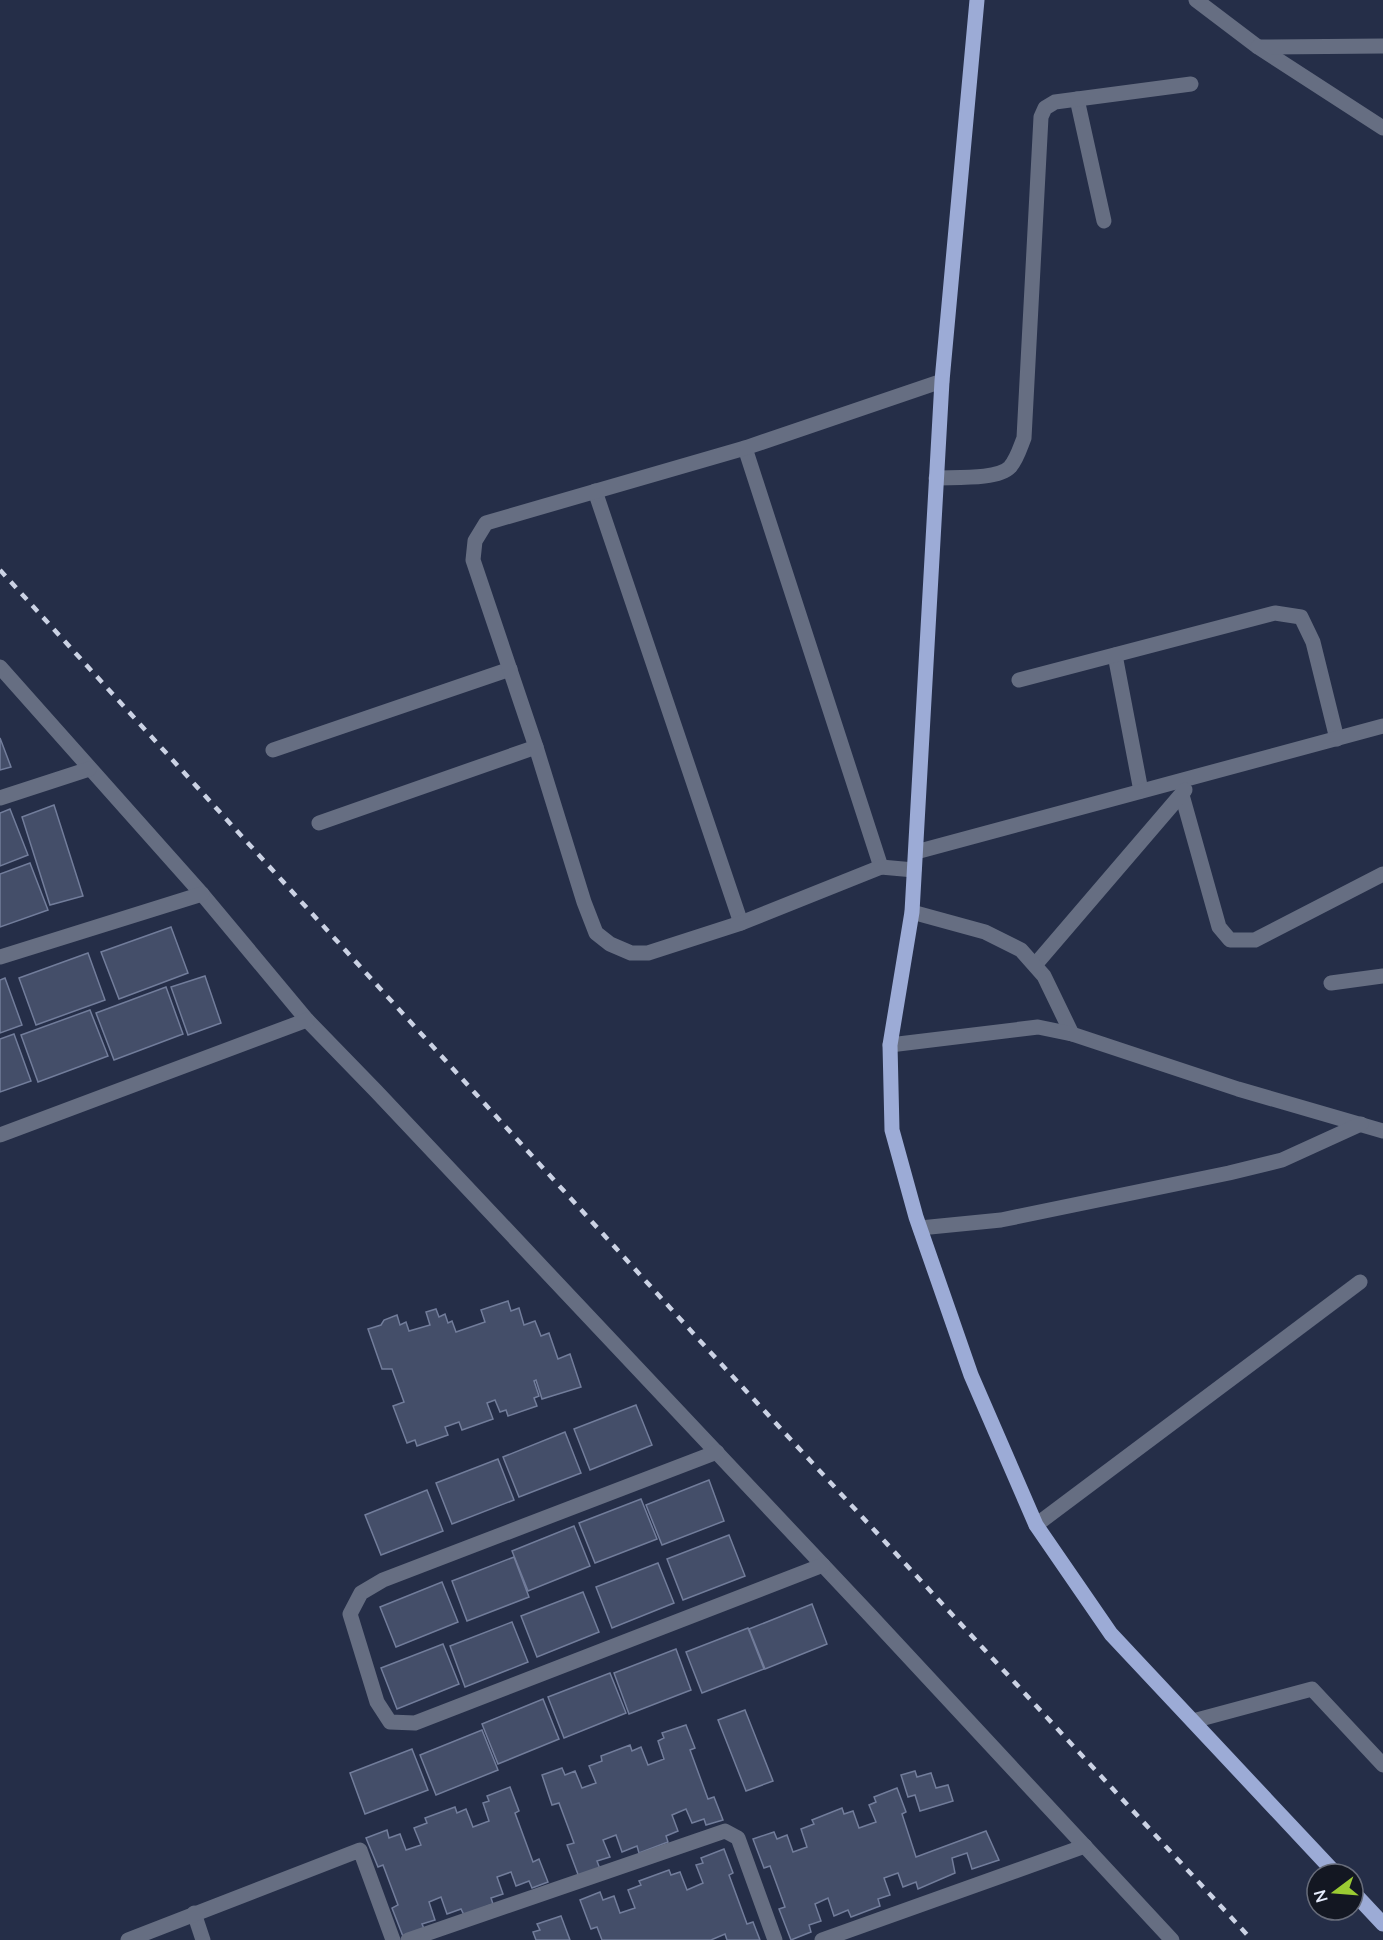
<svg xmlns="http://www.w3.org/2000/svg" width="1383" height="1940" font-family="Lato,sans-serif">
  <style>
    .building { fill: #444e69; stroke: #727d9b; stroke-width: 1.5 }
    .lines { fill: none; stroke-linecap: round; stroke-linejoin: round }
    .lane { stroke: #666e82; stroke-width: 15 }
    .street { stroke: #666e82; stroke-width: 15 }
    .primary { stroke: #9cabd6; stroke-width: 15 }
    .rail { stroke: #cbd2e4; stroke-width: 4.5; stroke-dasharray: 8 8; stroke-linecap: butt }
  </style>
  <rect width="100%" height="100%" fill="#252e48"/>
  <!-- building -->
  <g class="building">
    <polygon points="0,738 11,767 0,770"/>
    <polygon points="54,805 83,896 50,905 22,817"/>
    <polygon points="10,809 28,855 0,866 0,813"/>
    <polygon points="30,863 48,910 0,927 0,874"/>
    <polygon points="171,927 188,973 119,999 101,952"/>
    <polygon points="88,953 105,1000 36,1025 19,978"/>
    <polygon points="205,976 221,1023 188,1035 171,987"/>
    <polygon points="5,978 22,1025 0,1033 0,980"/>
    <polygon points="166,987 183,1034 114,1060 96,1013"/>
    <polygon points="90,1010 108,1056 38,1082 21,1035"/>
    <polygon points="14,1034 31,1081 0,1092 0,1039"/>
    <polygon points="508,1301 511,1311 519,1308 524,1325 535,1321 541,1336 549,1333 558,1359 570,1354 581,1387 542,1399 536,1380 534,1381 539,1396 534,1398 537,1406 508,1416 506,1410 500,1412 495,1400 487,1403 493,1419 462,1430 459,1422 445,1427 448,1435 417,1446 415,1440 407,1443 393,1406 404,1402 392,1369 382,1369 368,1329 381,1325 384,1320 397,1315 400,1325 406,1322 409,1331 430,1325 426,1312 436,1309 439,1317 445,1314 448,1323 452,1321 456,1332 485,1322 481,1310"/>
    <polygon points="636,1405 652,1445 590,1470 574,1429"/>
    <polygon points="565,1432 581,1473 519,1497 503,1457"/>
    <polygon points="498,1459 514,1500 452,1524 436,1483"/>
    <polygon points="709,1480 724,1521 662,1545 646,1505"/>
    <polygon points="427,1490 443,1531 381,1555 365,1515"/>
    <polygon points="641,1499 657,1539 595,1563 579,1523"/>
    <polygon points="574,1526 590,1566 528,1591 512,1551"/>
    <polygon points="729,1535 745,1576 683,1600 667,1559"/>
    <polygon points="514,1557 529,1597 467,1621 452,1581"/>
    <polygon points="658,1563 674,1603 612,1628 596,1587"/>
    <polygon points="442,1582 458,1622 396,1647 380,1607"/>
    <polygon points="583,1592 599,1632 537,1657 521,1616"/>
    <polygon points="812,1604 827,1644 765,1669 749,1629"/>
    <polygon points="512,1622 528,1662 465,1687 450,1646"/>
    <polygon points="748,1628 764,1669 702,1693 686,1652"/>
    <polygon points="443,1644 459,1684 397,1709 381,1668"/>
    <polygon points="676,1649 691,1690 629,1714 614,1673"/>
    <polygon points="610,1673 626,1713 564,1738 548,1697"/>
    <polygon points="543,1699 559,1739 498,1764 482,1724"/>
    <polygon points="745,1710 773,1781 746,1791 718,1720"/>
    <polygon points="686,1725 695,1748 690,1750 708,1799 714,1797 723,1820 706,1825 704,1819 692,1823 686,1809 672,1815 678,1831 666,1836 668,1842 639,1853 637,1846 622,1852 616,1835 603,1840 610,1857 597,1861 600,1869 579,1877 567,1845 574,1843 559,1803 552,1805 542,1775 562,1768 565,1775 575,1771 582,1788 596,1783 589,1766 602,1761 601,1756 630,1745 632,1751 641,1747 648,1765 664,1759 658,1741 664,1738 662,1733"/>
    <polygon points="482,1730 498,1770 436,1795 420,1755"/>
    <polygon points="412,1749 428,1790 365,1814 350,1773"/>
    <polygon points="915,1771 917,1777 931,1773 936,1788 948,1785 953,1801 920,1811 915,1795 908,1797 901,1775"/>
    <polygon points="510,1787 519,1811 515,1813 533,1862 539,1859 548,1882 532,1888 529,1881 516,1886 511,1872 497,1877 503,1894 491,1898 493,1904 464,1915 461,1909 447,1914 441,1897 429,1902 435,1920 422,1924 425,1931 404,1939 392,1908 398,1905 383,1865 378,1867 366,1838 387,1830 389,1838 400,1834 406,1850 421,1845 414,1828 427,1823 425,1818 455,1807 457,1813 466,1809 473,1827 489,1821 483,1803 489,1801 487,1796"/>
    <polygon points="897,1788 906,1812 902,1814 916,1857 986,1831 999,1860 972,1869 967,1853 952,1858 955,1873 918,1889 916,1882 903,1887 898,1873 884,1878 890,1895 878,1899 880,1906 851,1917 848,1910 834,1916 828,1898 815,1904 821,1921 809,1925 811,1932 791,1940 779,1909 785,1907 770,1866 764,1868 753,1839 774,1832 777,1839 787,1835 793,1852 807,1847 801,1829 814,1824 812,1820 842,1808 844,1814 853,1811 859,1828 876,1822 869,1805 876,1802 874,1797"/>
    <polygon points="724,1849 733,1873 729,1875 747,1924 753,1922 760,1940 727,1940 725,1934 711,1940 602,1940 597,1927 591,1929 580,1900 600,1892 603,1900 614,1896 620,1913 635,1908 628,1890 641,1885 639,1881 669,1870 671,1875 680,1872 687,1890 703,1883 696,1865 703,1863 701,1858"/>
    <polygon points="561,1916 570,1940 536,1940 533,1932 540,1930 537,1924"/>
  </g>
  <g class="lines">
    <!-- lane -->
    <g class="lane">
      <polyline points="1077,99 1104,221"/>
      <path d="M936,478C954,477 998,480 1010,467C1017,459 1020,448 1024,438L1041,117L1045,108L1055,102L1191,84"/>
      <polyline points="1115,655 1141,791"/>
      <polyline points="1019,680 1275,613 1301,617 1313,642 1337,739"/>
      <polyline points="1182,795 1219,927 1230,940 1255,940 1383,874"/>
      <polyline points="916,852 1383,726"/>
      <polyline points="1035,965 1185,790"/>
      <polyline points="1193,1721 1312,1689 1383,1765"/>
    </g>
    <!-- street -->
    <g class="street">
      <polyline points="1196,0 1258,47 1383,128"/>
      <polyline points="1258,47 1383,46"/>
      <polyline points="745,448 881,867"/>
      <polyline points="595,491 741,923"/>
      <polyline points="0,667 202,894 307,1020 376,1091 868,1613 1172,1940"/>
      <polyline points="273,750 510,669"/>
      <polyline points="0,798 89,769"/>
      <polyline points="319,823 536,747"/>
      <polyline points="914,870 881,867 741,923 648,953 631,953 610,944 596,933 584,902 536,747 473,560 475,541 486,523 745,448 942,381"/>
      <polyline points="912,912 985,932 1021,950 1044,976 1072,1034"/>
      <polyline points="0,957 202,894"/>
      <polyline points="1331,983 1383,976"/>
      <polyline points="890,1045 1038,1027 1072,1034 1238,1089 1383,1131"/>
      <polyline points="0,1135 307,1020"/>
      <polyline points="920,1228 1001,1220 1229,1173 1282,1160 1361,1124"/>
      <polyline points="717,1452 383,1580 361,1593 350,1614 377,1702 390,1722 415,1723 823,1565"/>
      <polyline points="1036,1525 1360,1282"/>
      <polyline points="194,1913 203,1940"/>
      <polyline points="128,1940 360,1850 393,1940"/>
      <polyline points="408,1940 725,1831 738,1838 775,1940"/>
      <polyline points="822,1940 1085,1846"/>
    </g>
    <!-- primary -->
    <g class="primary">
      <polyline points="977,0 942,381 912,912 890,1045 892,1130 916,1217 971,1375 1036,1525 1111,1634 1336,1874"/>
      <polyline points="1353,1892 1383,1924"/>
    </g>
    <!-- rail -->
    <polyline class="rail" points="0,570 712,1354 1252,1940"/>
  </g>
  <!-- north arrow -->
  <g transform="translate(1335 1892) rotate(254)"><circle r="28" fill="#131722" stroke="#676c7a" stroke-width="1.5"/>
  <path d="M0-4.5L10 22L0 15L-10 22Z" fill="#9bcb33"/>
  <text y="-9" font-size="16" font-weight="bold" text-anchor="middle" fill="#e6ecfd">N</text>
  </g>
</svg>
